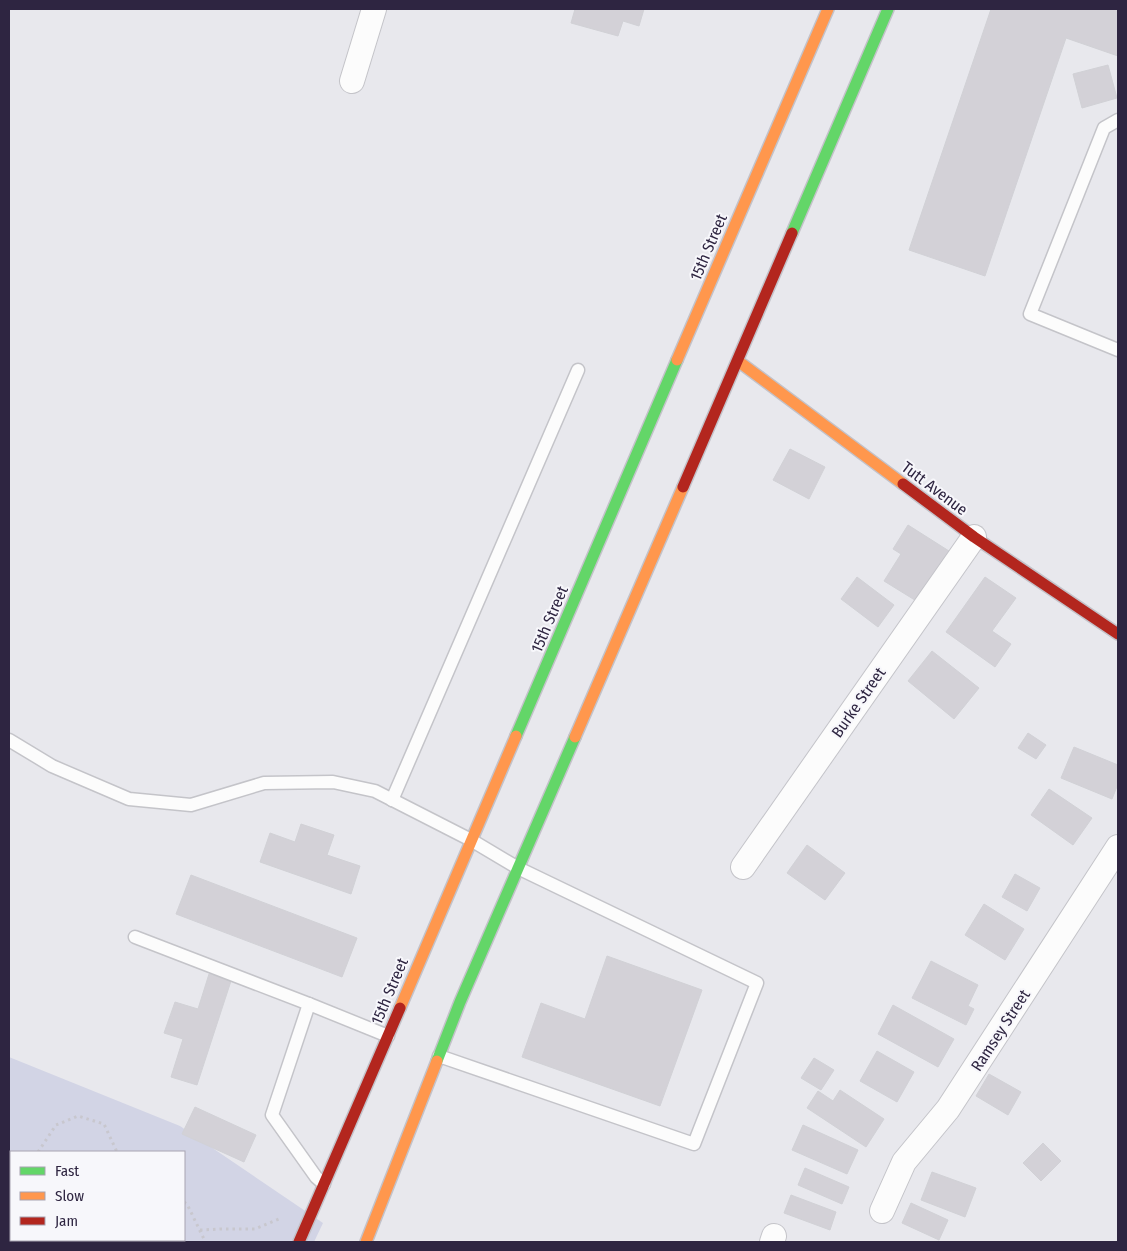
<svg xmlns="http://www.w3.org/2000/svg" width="1127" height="1251" font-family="'Fira Sans Condensed',sans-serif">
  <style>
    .green { fill: #d2d4e5; fill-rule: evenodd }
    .building { fill: #d3d1d7; stroke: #d1d1d6 }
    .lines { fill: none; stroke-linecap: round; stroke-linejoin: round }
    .lane-casing { stroke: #c4c4c9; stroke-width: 15 }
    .street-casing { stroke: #c4c4c9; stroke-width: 26 }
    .fast-casing { stroke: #c3c2c9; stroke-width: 14 }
    .slow-casing { stroke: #c3c2c9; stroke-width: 14 }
    .jam-casing { stroke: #c3c2c9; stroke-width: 14 }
    .path { stroke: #c8c7ce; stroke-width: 3; stroke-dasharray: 2.5 4; stroke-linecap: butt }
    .lane { stroke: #fcfcfc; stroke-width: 12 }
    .street { stroke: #fcfcfc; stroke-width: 24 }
    .fast { stroke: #63d668; stroke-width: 11 }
    .slow { stroke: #ff974d; stroke-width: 11 }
    .jam { stroke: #b3261e; stroke-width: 11 }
    .labels { text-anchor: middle; stroke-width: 4; stroke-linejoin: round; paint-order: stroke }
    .street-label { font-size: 16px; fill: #2e2541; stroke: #f7f7fb }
  </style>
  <rect width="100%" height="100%" fill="#e8e8ed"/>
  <!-- green -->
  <path class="green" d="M9,1057L180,1126L323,1223L314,1242H9ZM11,1152H184V1240H11Z"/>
  <!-- building -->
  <g class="building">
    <polygon points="575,9 644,9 639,26 623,21 618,36 571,23"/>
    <polygon points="991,9 1118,9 1118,56 1066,38 985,276 909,250"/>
    <polygon points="1108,65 1117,98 1082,108 1073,74"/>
    <polygon points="790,449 825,467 809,499 773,480"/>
    <polygon points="908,525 949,551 918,602 884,581 901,554 893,549"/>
    <polygon points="857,577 894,605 878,627 841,599"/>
    <polygon points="985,577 1016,598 992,631 1011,644 995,667 946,632"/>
    <polygon points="932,651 979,688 954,719 908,681"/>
    <polygon points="1028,733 1046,745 1036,759 1018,748"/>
    <polygon points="1074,747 1118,765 1118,784 1112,799 1061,778"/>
    <polygon points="1049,789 1092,818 1073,845 1031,815"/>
    <polygon points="301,824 334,835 327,855 360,866 351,894 260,862 270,833 295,842"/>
    <polygon points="807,845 845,873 825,900 787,873"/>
    <polygon points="1015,874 1040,888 1027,911 1002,897"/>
    <polygon points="191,875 357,938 342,977 176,914"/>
    <polygon points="984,904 1024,929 1005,960 965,935"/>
    <polygon points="607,956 702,990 660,1106 522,1057 541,1003 585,1019"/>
    <polygon points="931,961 978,985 968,1006 974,1009 966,1025 912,998"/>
    <polygon points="209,974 231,981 197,1085 171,1077 183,1039 164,1033 175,1002 198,1009"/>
    <polygon points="893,1005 954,1039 938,1067 878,1034"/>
    <polygon points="877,1051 914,1072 897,1102 860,1081"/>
    <polygon points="814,1058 834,1070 821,1090 801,1078"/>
    <polygon points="989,1074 1021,1092 1008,1115 976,1096"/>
    <polygon points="840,1090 884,1119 866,1147 807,1108 818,1091 833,1101"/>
    <polygon points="195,1107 256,1135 244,1162 182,1134"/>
    <polygon points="803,1125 858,1150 847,1174 792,1150"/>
    <polygon points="1043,1143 1061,1161 1041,1181 1023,1163"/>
    <polygon points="805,1168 849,1187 842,1204 798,1185"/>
    <polygon points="932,1172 976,1188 965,1217 921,1200"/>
    <polygon points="791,1195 836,1212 830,1230 784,1213"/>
    <polygon points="911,1203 948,1220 939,1240 902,1223"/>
  </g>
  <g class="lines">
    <!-- lane casing -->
    <g class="lane-casing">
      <g id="lane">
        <polyline points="1118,120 1104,128 1030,314 1118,350"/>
        <polyline points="9,740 52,766 129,799 191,805 264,783 333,782 375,791 471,840 518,868 757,983 694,1144 439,1056"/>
        <polyline points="392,800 578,370"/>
        <polyline points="135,937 309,1004"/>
        <polyline points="324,1184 316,1177 272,1115 309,1004 388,1036"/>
      </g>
    </g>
    <!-- street casing -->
    <g class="street-casing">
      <g id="street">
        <polyline points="352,81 374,9"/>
        <polyline points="743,867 974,537"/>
        <polyline points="882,1211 904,1162 948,1109 1118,847"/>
        <polyline points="772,1242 774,1236"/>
      </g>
    </g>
    <!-- fast casing -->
    <g class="fast-casing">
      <g id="fast">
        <polyline points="792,233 888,9"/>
        <polyline points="516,736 677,360"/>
        <polyline points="437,1061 460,1002 575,737"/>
      </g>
    </g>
    <!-- slow casing -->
    <g class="slow-casing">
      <g id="slow">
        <polyline points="677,360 828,9"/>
        <polyline points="738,361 903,484"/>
        <polyline points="575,737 683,487"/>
        <polyline points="400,1008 516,736"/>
        <polyline points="366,1242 437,1061"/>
      </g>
    </g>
    <!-- jam casing -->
    <g class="jam-casing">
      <g id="jam">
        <polyline points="903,484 974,537 1118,634"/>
        <polyline points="683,487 792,233"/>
        <polyline points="299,1242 400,1008"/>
      </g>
    </g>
    <!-- path -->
    <g class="path">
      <polyline points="38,1152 56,1125 78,1116 104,1124 117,1152"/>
      <polyline points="9,1180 11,1179"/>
      <polyline points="184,1202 187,1204 204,1239 204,1242"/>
      <polyline points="200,1230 221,1229 255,1229 279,1219"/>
    </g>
    <!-- lane -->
    <use href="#lane" class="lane"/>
    <!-- street -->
    <use href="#street" class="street"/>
    <!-- fast -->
    <use href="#fast" class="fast"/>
    <!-- slow -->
    <use href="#slow" class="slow"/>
    <!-- jam -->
    <use href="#jam" class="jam"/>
  </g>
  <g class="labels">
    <!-- street labels -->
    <g class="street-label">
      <text transform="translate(708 247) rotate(-67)" y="6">15th Street</text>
      <text transform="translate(935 488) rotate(37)" y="6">Tutt Avenue</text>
      <text transform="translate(549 619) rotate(-67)" y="6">15th Street</text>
      <text transform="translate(858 702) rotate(-55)" y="6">Burke Street</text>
      <text transform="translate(389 991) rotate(-67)" y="6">15th Street</text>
      <text transform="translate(1000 1030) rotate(-57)" y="6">Ramsey Street</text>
    </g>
  </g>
  <!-- border -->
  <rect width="1127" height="1251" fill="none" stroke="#2e2541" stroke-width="20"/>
  <!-- legend -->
  <rect x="10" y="1151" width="175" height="90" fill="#f7f7fb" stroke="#a7a3b1"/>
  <rect x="20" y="1167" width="25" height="8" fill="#63d668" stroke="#a7a3b1"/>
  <text x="55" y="1176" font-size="15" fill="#2e2541">Fast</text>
  <rect x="20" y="1192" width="25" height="8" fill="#ff974d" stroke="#a7a3b1"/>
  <text x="55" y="1201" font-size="15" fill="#2e2541">Slow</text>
  <rect x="20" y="1217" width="25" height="8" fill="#b3261e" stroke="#a7a3b1"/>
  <text x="55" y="1226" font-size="15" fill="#2e2541">Jam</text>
</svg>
